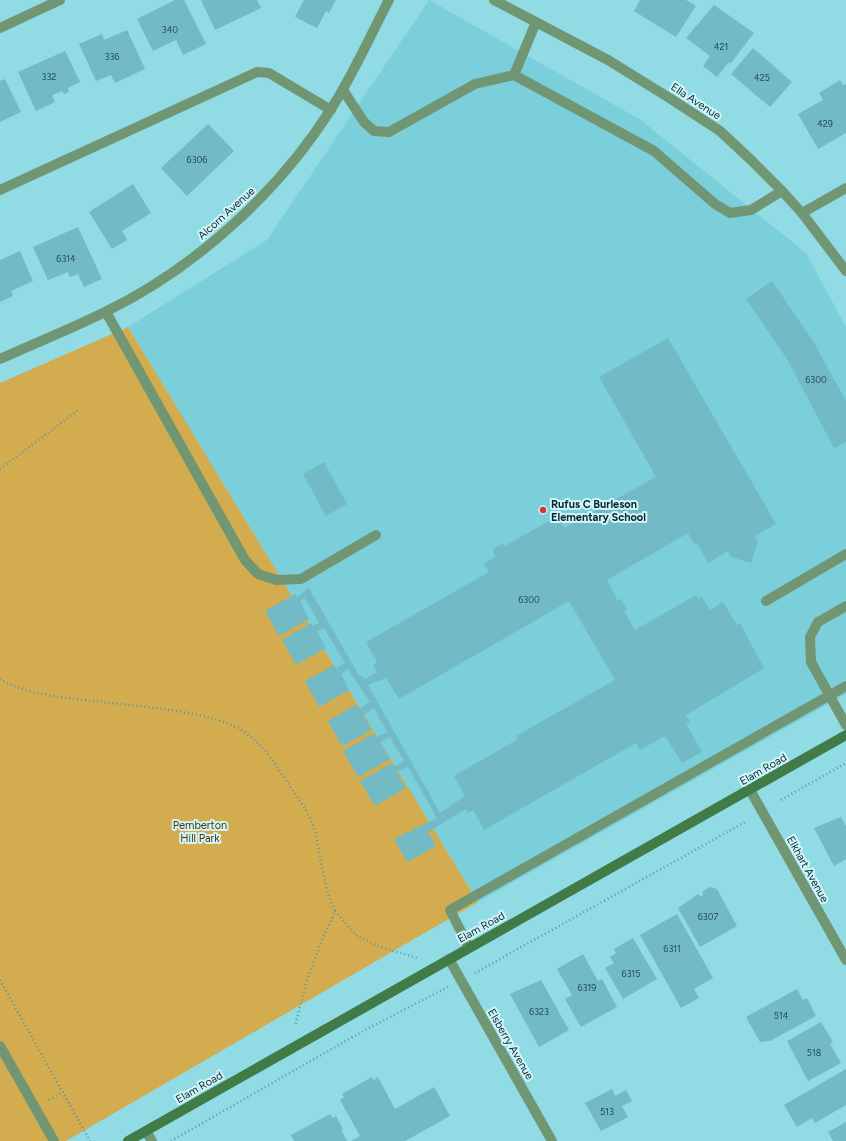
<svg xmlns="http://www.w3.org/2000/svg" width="846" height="1141" font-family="Figtree,sans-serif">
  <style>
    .built { fill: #7acfdb }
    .green { fill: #d2ac4f }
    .building { fill: #72bac5; fill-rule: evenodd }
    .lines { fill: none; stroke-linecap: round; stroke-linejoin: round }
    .path { stroke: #5e98a0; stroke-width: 2.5; stroke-dasharray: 1 3; stroke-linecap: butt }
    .lane { stroke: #719674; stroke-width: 10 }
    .street { stroke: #719674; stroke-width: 10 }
    .secondary { stroke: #417b48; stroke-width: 10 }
    .poi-dot { fill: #cb3c36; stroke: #d1f5fa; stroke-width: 1.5 }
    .labels { text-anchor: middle; stroke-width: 4; stroke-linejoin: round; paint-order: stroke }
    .number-label { font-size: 9px; fill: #224c52 }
    .street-label { font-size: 11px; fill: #08282c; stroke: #d1f5fa }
    .poi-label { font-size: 11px; font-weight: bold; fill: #08282c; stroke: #d1f5fa; text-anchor: start }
    .park-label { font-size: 11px; fill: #4b3803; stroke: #d1f5fa }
  </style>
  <rect width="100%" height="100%" fill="#91dbe5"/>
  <!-- built -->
  <polygon class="built" points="429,0 641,120 806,253 846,327 846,694 478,902 128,327 267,240"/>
  <!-- green -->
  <polygon class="green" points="128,327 478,902 66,1141 0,1141 0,383"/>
  <!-- building -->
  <g class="building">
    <polygon points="175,0 184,0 206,44 183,55 176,40 153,51 137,19"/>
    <polygon points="201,0 257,0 261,8 215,30"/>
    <polygon points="304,0 336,0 329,13 326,11 317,28 295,17"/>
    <polygon points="640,0 686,0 696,6 676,37 634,11"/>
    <polygon points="714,5 754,33 731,63 729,62 717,77 703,66 710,56 686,38"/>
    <polygon points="127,30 145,69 115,83 111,75 96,81 79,44 102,34 104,40"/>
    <polygon points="753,48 792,82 770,107 731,74"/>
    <polygon points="65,51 80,82 68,88 69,92 64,94 62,91 52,95 55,102 36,111 18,72"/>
    <polygon points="5,79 21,112 0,122 0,81"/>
    <polygon points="840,80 843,85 845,84 846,85 846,133 818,149 798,114 823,100 819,93"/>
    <polygon points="208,124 234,151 187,196 161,168"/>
    <polygon points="133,184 151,213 122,231 127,240 112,249 89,212"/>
    <polygon points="78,227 102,279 84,287 78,274 70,277 68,272 48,280 33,247"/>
    <polygon points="20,251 33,281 11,291 13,296 0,302 0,260"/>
    <polygon points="772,281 813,341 846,401 846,442 834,448 787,359 746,299"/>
    <path d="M668,338L776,524L755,536L758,541L751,563L731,557L728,551L708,563L697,543L694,544L688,533L607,580L618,601L621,599L627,610L624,611L635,630L696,595L698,599L702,597L710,610L723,602L737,625L740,623L764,668L686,715L690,722L686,724L702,752L682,763L665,736L640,750L636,743L484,830L473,810L468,813L466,809L428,832L436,846L407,862L394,839L437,818L408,767L397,772L406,788L375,806L360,781L392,763L394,767L404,761L390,737L380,742L390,759L358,777L343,751L375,733L377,737L387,732L374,708L363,715L372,730L342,746L328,721L357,704L359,709L370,702L348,669L341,674L349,690L319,707L305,681L334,665L336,668L345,663L324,628L317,631L326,648L296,665L282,640L311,623L313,626L319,623L305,598L300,601L309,619L279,636L265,611L295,594L297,597L309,588L358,674L365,679L377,672L373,665L377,662L366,642L489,572L484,564L495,557L493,549L503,543L505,546L558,516L564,528L656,477L599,377ZM569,601L615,680L516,736L518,739L454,776L465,796L440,813L368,685L386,678L399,699Z"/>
    <polygon points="324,462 347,504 326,516 303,474"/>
    <polygon points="841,817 846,826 846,859 834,866 814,828"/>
    <polygon points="710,887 717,889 737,926 700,947 678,908 698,894 700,897 703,895 703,891"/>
    <polygon points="677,914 713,978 694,989 699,998 681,1008 640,935"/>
    <polygon points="633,938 657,979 623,999 605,968 614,963 610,957 616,953 614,949"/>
    <polygon points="583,954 598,981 602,979 617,1007 581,1027 565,999 572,995 557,969"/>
    <polygon points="541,980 569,1030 539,1047 510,994"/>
    <polygon points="797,989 803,1000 807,998 816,1016 770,1041 760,1042 746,1017"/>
    <polygon points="821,1022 833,1042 830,1044 841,1063 808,1081 787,1041"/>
    <polygon points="846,1069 846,1105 815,1123 812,1118 797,1127 784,1105"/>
    <polygon points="372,1077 374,1080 378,1077 395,1109 434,1087 450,1116 405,1141 351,1141 360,1136 340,1100 344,1097 342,1094"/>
    <polygon points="612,1089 615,1096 626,1090 632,1101 622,1106 628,1117 601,1131 585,1103"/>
    <polygon points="330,1114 333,1118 336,1116 343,1129 341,1130 347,1141 294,1141 291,1135"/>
    <polygon points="846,1122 846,1141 833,1141 828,1132"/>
  </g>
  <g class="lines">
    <!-- path -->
    <g class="path">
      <polyline points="0,469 78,410"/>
      <path d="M0,679C28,696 70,698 103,702C142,707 215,711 246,733C264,746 275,764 287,782C295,794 305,807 311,820C319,840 320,862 325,882C327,892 331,901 335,911L322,940L307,980L295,1026"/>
      <polyline points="781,800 846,763"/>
      <polyline points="335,911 356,935 375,945 417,958"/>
      <polyline points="475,973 747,821"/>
      <polyline points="0,980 90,1141"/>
      <polyline points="49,1100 63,1092"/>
      <polyline points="171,1141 365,1030 448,987"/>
    </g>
    <!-- lane -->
    <g class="lane">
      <polyline points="536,22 514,75 654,151 715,204 730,213 751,210 782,191"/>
      <polyline points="343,90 364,122 374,131 389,132 475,84 514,75"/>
      <polyline points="0,190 257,72 269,73 331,110"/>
      <polyline points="106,312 245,560 258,574 276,580 301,579 376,535"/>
      <polyline points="766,601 846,554"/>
      <polyline points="846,606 818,622 810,637 811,662 846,725"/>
      <polyline points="469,947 450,910 846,686"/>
      <polyline points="0,1046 54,1141"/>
    </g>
    <!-- street -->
    <g class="street">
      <polyline points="494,0 608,60 671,99 720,131 750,159 782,191 802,213 846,271"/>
      <polyline points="0,28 60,0"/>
      <polyline points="802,213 846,188"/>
      <path d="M0,359C35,343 71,329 105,312C194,269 278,193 331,109C353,75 370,36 389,0"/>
      <polyline points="750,790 846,960"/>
      <polyline points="449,959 552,1141"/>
      <polyline points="146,1131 152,1141"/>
    </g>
    <!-- secondary -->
    <polyline class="secondary" points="128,1141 846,735"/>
  </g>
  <!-- markers -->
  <circle class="poi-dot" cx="543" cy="510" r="4"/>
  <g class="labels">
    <!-- number labels -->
    <g class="number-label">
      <text x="170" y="33">340</text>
      <text x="721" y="50">421</text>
      <text x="112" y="60">336</text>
      <text x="49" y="80">332</text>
      <text x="762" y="81">425</text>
      <text x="825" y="127">429</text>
      <text x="197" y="163">6306</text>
      <text x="66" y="262">6314</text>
      <text x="816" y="383">6300</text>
      <text x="529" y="603">6300</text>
      <text x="708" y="920">6307</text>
      <text x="672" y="952">6311</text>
      <text x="631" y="977">6315</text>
      <text x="587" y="991">6319</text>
      <text x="539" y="1015">6323</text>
      <text x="781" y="1019">514</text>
      <text x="814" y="1056">518</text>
      <text x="607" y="1115">513</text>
    </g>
    <!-- street labels -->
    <g class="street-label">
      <text transform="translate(696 101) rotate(33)" y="4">Ella Avenue</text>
      <text transform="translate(226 213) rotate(-42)" y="4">Alcorn Avenue</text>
      <text transform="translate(763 769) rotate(-30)" y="4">Elam Road</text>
      <text transform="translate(808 869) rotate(61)" y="4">Elkhart Avenue</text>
      <text transform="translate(481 927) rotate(-29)" y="4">Elam Road</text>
      <text transform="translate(511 1044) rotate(60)" y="4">Elsberry Avenue</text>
      <text transform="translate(199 1087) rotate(-30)" y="4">Elam Road</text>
    </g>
    <!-- poi labels -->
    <g class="poi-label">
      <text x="551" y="508">Rufus C Burleson<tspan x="551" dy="13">Elementary School</tspan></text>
    </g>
    <!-- park labels -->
    <g class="park-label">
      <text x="200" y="829">Pemberton<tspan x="200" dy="13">Hill Park</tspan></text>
    </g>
  </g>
</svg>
